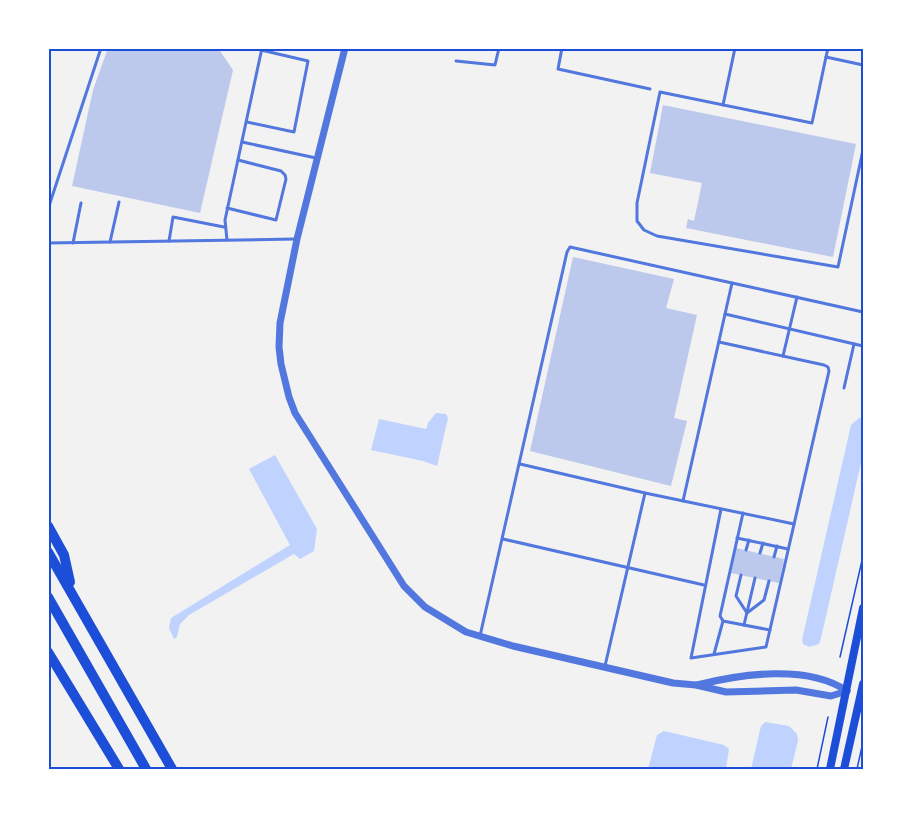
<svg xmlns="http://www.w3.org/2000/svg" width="911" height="817" font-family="'Sofia Sans Condensed',sans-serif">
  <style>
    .water { fill: #bfd3fe }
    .building { fill: #bdc9ec }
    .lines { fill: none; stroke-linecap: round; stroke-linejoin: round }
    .path { stroke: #1d4ed8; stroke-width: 1.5 }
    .service { stroke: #5277de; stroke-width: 3 }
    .tertiary { stroke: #5277de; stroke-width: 7 }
    .secondary { stroke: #1d4ed8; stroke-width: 8 }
    .motorway { stroke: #1d4ed8; stroke-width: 10 }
    .neatline { fill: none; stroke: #1d4ed8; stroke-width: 2 }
  </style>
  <rect width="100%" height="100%" fill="#f2f2f2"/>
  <!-- water -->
  <g class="water">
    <polygon points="436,413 446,414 448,418 437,466 423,461 371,450 379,419 426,429 428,423"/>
    <polygon points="859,418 863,418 863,454 821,638 819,644 809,647 803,644 802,640 851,425"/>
    <polygon points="275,455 317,529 314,551 300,559 294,554 189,615 180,624 177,637 174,639 169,628 171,618 290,545 249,469"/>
    <polygon points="765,722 789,726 797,734 798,741 791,769 751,769 761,726"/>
    <polygon points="664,731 724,745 729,749 726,769 648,769 657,735"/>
  </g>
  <!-- building -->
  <g class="building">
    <polygon points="108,48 206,48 220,51 233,70 200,213 72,186 93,90"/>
    <polygon points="663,105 856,144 833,257 686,228 688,219 694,221 702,183 650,173"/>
    <polygon points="573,257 674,279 666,308 697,315 674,418 687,421 671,486 530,451"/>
    <polygon points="736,548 784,559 779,583 731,573"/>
  </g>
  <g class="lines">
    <!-- path -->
    <g class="path">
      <polyline points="840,657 863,556"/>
      <polyline points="817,769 828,717"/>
      <polyline points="857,769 863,742"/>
    </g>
    <!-- service -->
    <g class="service">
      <polyline points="562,48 558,69 650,89"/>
      <polyline points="826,57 828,48"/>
      <polyline points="456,61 495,65 499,48"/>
      <polyline points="863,65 826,57 812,123 660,92 637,203 637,221 644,230 657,236 838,267 863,150"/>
      <polyline points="723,105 735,48"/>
      <polyline points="247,122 294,132 308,61 261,50"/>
      <polyline points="242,142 316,158"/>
      <polyline points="227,208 276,220 286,179 285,175 281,171 238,160"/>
      <polyline points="48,209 101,48"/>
      <polyline points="227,240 225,220 262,48"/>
      <polyline points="169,241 173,217 224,227"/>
      <polyline points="110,242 119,202"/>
      <polyline points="48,243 295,239"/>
      <polyline points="73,243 81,203"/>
      <polyline points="725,314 863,346"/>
      <polyline points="719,342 824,365 828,367 829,371 766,647 691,658 721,509"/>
      <polyline points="783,356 797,297"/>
      <polyline points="844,388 854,344"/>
      <polyline points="520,464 645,493 794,524"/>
      <polyline points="683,501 732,283 863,312"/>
      <polyline points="737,538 788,549"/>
      <polyline points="503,539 704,585"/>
      <polyline points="746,550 749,540"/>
      <polyline points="760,553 763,543"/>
      <polyline points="774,557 777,546"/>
      <polyline points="741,575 736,596 747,613 764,600 769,581"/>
      <polyline points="723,621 770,630"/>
      <polyline points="744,625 755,578"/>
      <polyline points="480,636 567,252 570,247 732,283"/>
      <polyline points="714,654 723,621 720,616 743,513"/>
      <polyline points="605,666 645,493"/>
    </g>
    <!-- tertiary -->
    <g class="tertiary">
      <polyline points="345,48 297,239 280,323 279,347 281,364 289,397 295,413 404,586 425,607 466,632 513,646 673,683 696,685 726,692 796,690 831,696 847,691"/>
      <path d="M697,685C741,674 808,664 847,691"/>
    </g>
    <!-- secondary -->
    <g class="secondary">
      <polyline points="830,769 863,608"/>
      <polyline points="844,769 863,684"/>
    </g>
    <!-- motorway -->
    <g class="motorway">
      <polyline points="48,526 64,555 70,582"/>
      <polyline points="48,552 172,769"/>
      <polyline points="48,597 146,769"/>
      <polyline points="48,652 119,769"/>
    </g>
  </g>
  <!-- border -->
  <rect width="911" height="817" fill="none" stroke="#ffffff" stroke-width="99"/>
  <rect x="50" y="50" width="812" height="718" class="neatline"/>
</svg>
